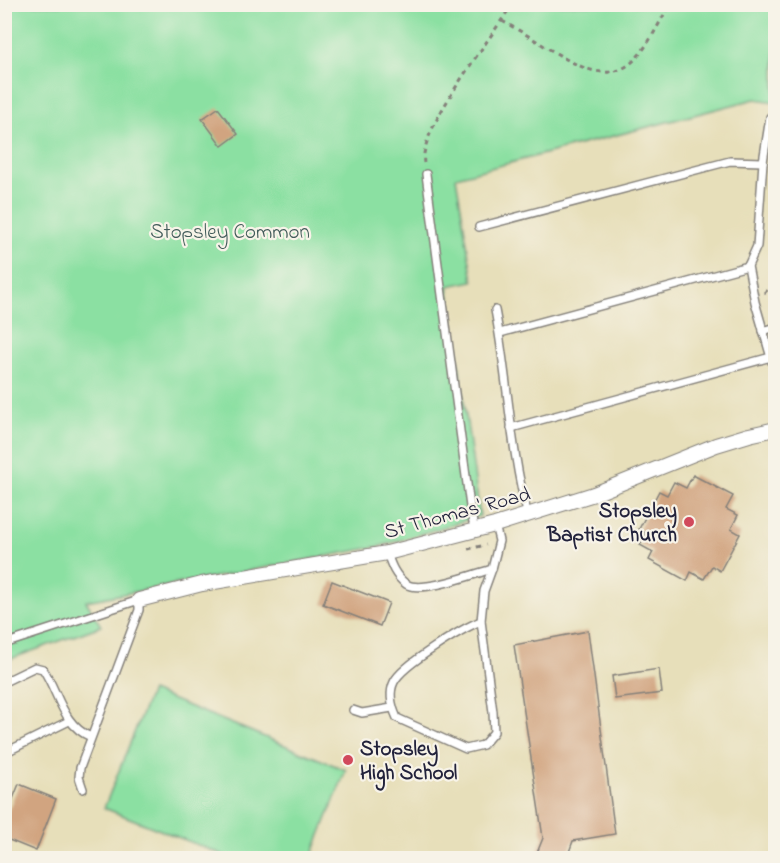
<svg xmlns="http://www.w3.org/2000/svg" width="780" height="863" font-family="'Indie Flower',sans-serif">
  <style>
    .green { fill: #8be0a2; stroke: #56816e; stroke-width: 1.5 }
    .building { fill: #d1a480 }
    .lines { fill: none; stroke-linecap: round; stroke-linejoin: round }
    .lane-casing { stroke: #84807a; stroke-width: 10 }
    .street-casing { stroke: #84807a; stroke-width: 16 }
    .path { stroke: #84807a; stroke-width: 3; stroke-dasharray: 4.5 4.5; stroke-linecap: butt }
    .lane { stroke: #fff; stroke-width: 7 }
    .street { stroke: #fff; stroke-width: 14 }
    .poi-dot { fill: #d1495b; stroke: #f7f3e8; stroke-width: 2 }
    .labels { text-anchor: middle; stroke-width: 4.5; stroke-linejoin: round; paint-order: stroke }
    .park-label { font-size: 21px; fill: #425b5a; stroke: #f7f3e8 }
    .poi-label { font-size: 21px; font-weight: bold; fill: #22223b; stroke: #f7f3e8; text-anchor: end }
    .street-label { font-size: 21px; fill: #22223b; stroke: #f7f3e8 }
  </style>
  <rect width="100%" height="100%" fill="#f7f3e8"/>
  <filter id="ink" filterUnits="userSpaceOnUse"><feTurbulence type="fractalNoise" baseFrequency=".0167" numOctaves="2"/><feDisplacementMap in="SourceGraphic" scale="12" xChannelSelector="R" yChannelSelector="G"/><feConvolveMatrix kernelMatrix="1 2 1 2 8 2 1 2 1" color-interpolation-filters="sRGB"/></filter>
  <filter id="wash" filterUnits="userSpaceOnUse"><feTurbulence type="fractalNoise" baseFrequency=".008" numOctaves="4" result="noise"/><feDisplacementMap in="SourceGraphic" scale="24" xChannelSelector="R" yChannelSelector="G"/><feGaussianBlur stdDeviation="1.35" result="paint"/><feColorMatrix in="noise" values="0 0 0 0 0 0 0 0 0 0 0 0 0 0 0 0 0 1.4 0 .05"/><feComposite in="paint" operator="in"/></filter>
  <g filter="url(#wash)">
    <rect width="100%" height="100%" fill="#e7dfba"/>
    <!-- green -->
    <g class="green">
      <polygon points="5,5 775,5 775,102 755,99 456,177 473,281 448,286 480,516 381,546 86,601 101,626 5,661"/>
      <polygon points="151,691 346,770 311,858 231,858 104,808"/>
    </g>
    <g id="blocks">
      <!-- building -->
      <g class="building">
        <polygon points="218,108 238,134 222,146 202,119"/>
        <polygon points="693,475 733,496 726,509 738,515 731,529 740,534 720,571 712,566 704,579 691,572 687,581 649,560 653,552 640,545 646,533 639,529 659,491 667,495 674,482 686,488"/>
        <polygon points="332,581 389,603 380,626 323,604"/>
        <polygon points="588,631 615,834 573,841 569,852 583,858 535,858 543,838 514,645"/>
        <polygon points="659,669 662,693 615,699 612,676"/>
        <polygon points="19,784 56,799 36,851 4,838 4,821"/>
      </g>
    </g>
  </g>
  <g filter="url(#ink)">
    <use href="#blocks" fill-opacity="0" stroke="#84807a" stroke-width="1.5"/>
    <g class="lines">
      <!-- lane casing -->
      <g class="lane-casing">
        <g id="lane">
          <polyline points="770,117 763,162 757,246 748,266 755,302 776,375"/>
          <polyline points="426,174 471,514 475,531"/>
          <polyline points="479,227 730,161 763,162"/>
          <path d="M495,310C508,378 510,449 528,516"/>
          <polyline points="763,331 776,327"/>
          <polyline points="500,333 748,266"/>
          <polyline points="511,428 771,357"/>
          <path d="M387,553C391,565 395,576 406,584C421,594 474,574 492,569L499,541L495,525"/>
          <path d="M481,621L493,712L494,732L483,745L466,749L397,718C392,707 388,694 394,682C402,665 463,628 481,621Z"/>
          <polyline points="481,621 484,591 492,569"/>
          <polyline points="4,644 139,600 139,610 80,768 79,777 83,789"/>
          <path d="M4,682L35,667L43,669C59,693 62,725 91,737"/>
          <polyline points="353,710 362,713 392,708"/>
          <polyline points="4,753 69,721"/>
        </g>
      </g>
      <!-- street casing -->
      <g class="street-casing">
        <polyline id="street" points="139,600 202,584 387,553 495,525 594,494 716,445 749,435 776,429"/>
      </g>
      <!-- path -->
      <g class="path">
        <path d="M502,21C517,29 532,38 546,47C574,64 610,89 638,56C651,41 660,21 670,4"/>
        <path d="M424,163C418,129 492,38 512,4"/>
        <polyline points="764,293 776,282"/>
        <polyline points="468,549 486,545"/>
      </g>
      <!-- lane -->
      <use href="#lane" class="lane"/>
      <!-- street -->
      <use href="#street" class="street"/>
    </g>
  </g>
  <!-- markers -->
  <g class="poi-dot">
    <circle cx="689" cy="522" r="6"/>
    <circle cx="348" cy="760" r="6"/>
  </g>
  <g class="labels">
    <!-- park labels -->
    <g class="park-label">
      <text x="230" y="238">Stopsley Common</text>
    </g>
    <!-- poi labels -->
    <g class="poi-label">
      <text x="677" y="517">Stopsley<tspan x="677" dy="24">Baptist Church</tspan></text>
      <text x="360" y="755" text-anchor="start">Stopsley<tspan x="360" dy="24">High School</tspan></text>
    </g>
    <!-- street labels -->
    <g class="street-label">
      <text transform="translate(457 512) rotate(-15)" y="7">St Thomas' Road</text>
    </g>
  </g>
  <!-- margin -->
  <rect width="780" height="863" fill="none" stroke="#f7f3e8" stroke-width="24"/>
</svg>
